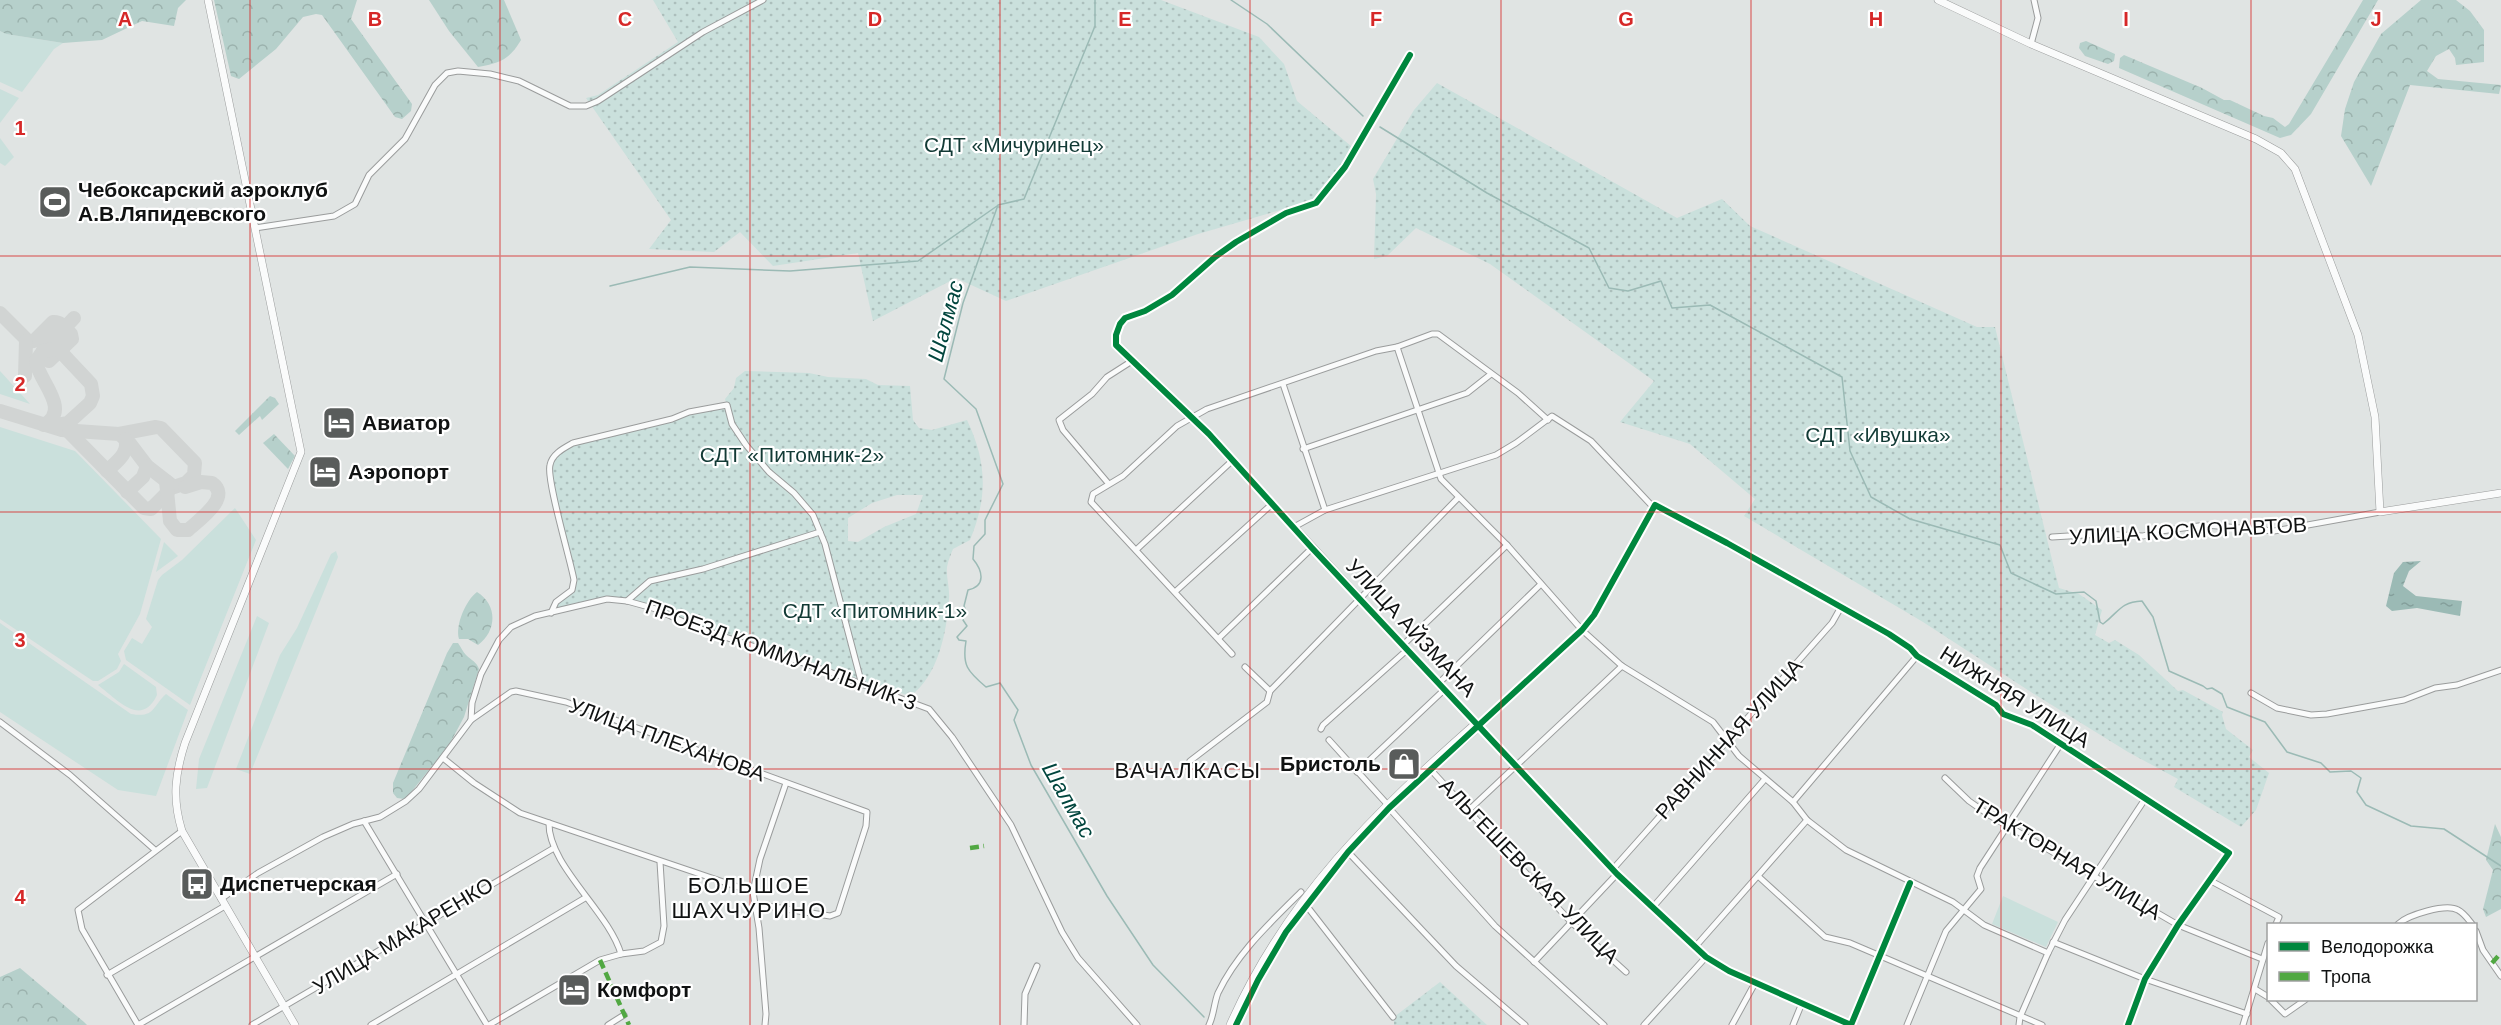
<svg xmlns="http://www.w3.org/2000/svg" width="2501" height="1025" font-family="Arial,sans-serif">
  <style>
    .green { fill: #cae0dc }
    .forest { fill: url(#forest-crowns) }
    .garden { fill: url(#garden-dots); fill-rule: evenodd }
    .water { fill: url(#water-ripples) }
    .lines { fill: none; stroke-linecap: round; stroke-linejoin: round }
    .stream { stroke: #9bbab5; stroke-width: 1.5 }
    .taxiway { stroke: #d1d4d3; stroke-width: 14 }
    .minor-casing { stroke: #9a9c9c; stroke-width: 7 }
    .tertiary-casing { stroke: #9a9c9c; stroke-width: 8 }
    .minor { stroke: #fafbfb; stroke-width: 5 }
    .tertiary { stroke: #fafbfb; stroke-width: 7 }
    .quiet { stroke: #51a842; stroke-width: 4.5; stroke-dasharray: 9 4.5; stroke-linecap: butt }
    .cycleway-casing { stroke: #fff; stroke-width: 10 }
    .cycleway { stroke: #00873e; stroke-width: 6 }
    .grid { fill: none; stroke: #d62828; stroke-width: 1.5; stroke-opacity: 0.55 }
    .labels { text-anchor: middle; stroke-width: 4.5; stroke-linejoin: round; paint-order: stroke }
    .park-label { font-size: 21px; fill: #123a35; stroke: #fff }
    .poi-label { font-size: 21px; font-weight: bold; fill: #101212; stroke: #fff; text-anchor: start }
    .street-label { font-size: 21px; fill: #101212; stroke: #fff }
    .water-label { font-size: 22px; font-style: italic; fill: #01453d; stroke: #fff }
    .neighbourhood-label { font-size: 22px; letter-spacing: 1.5px; fill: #101212; stroke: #fff }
    .grid-label { font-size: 20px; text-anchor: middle; font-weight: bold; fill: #d62828; stroke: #fff; stroke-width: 4.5; stroke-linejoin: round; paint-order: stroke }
  </style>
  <defs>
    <pattern id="forest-crowns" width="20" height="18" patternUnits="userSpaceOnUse" patternTransform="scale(1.5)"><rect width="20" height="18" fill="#b6d0cb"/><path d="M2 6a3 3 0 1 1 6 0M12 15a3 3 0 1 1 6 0" fill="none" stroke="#9bb2ad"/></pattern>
    <pattern id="garden-dots" width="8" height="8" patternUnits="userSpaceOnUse" patternTransform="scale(1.5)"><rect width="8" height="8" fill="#cae0dc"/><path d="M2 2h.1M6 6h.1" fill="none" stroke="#acbfbc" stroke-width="1.8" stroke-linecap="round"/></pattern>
    <pattern id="water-ripples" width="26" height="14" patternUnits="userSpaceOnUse" patternTransform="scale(1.5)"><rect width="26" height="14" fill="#9bbab5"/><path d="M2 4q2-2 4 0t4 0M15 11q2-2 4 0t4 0" fill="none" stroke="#849f9b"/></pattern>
  </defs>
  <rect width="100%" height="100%" fill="#e0e4e3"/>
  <!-- green -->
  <g class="green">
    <polygon points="0,31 6,34 63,43 54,49 22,92 0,82"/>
    <polygon points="0,89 19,98 0,123"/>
    <polygon points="0,138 14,157 5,166 0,163"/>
    <polygon points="0,371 30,404 0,394"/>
    <polygon points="0,427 75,451 161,539 140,614 118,654 121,661 117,669 98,681 93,681 0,619"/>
    <polygon points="235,508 256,540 190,705 126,660 124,651 132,638 142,644 152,627 146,619 158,580 162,575 182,560"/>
    <polygon points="164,542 178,556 156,572"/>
    <polygon points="336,551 338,557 250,774 236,769 280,655 297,628 331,554"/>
    <polygon points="257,616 269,623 207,788 196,789 199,759"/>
    <path d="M0,623L131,714C155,718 152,707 166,694L188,710L156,796L118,790L0,712Z"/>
    <path d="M124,664L156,687L157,695C141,728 118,700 98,685L119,672Z"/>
    <polygon points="2003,896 2058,922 2046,947 1992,924"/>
  </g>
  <!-- forest -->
  <g class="forest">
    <polygon points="0,0 186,0 178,8 174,26 142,21 102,40 63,43 6,34 0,31"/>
    <polygon points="214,0 357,0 351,19 412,104 411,111 402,119 395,117 322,15 316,14 303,17 276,49 239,79 231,76"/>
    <path d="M429,0H504L521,40C510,59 500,63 478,67L449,31Z"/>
    <polygon points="2363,0 2378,0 2311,114 2291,135 2280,138 2119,68 2120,58 2124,55 2202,88 2224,100 2230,100 2264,116 2273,118 2285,127 2289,124"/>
    <polygon points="2421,0 2456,0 2470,11 2484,30 2484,62 2456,65 2455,58 2449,49 2436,56 2427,71 2438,79 2501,85 2499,94 2410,85 2371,186 2341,136 2345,109 2354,82 2381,34"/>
    <polygon points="2086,41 2115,54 2114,61 2108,64 2085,56 2079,48 2080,43"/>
    <polygon points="270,396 275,398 279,404 262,420 260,416 239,435 235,431"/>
    <polygon points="274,434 295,456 288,469 263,443"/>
    <path d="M477,592C498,605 497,631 478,645L468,639H459C455,625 466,600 477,592Z"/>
    <path d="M453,643H458C461,647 463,652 466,655C472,661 476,661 479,669L464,717L449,745L408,796L404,799L397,798L393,793V783L447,653Z"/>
    <polygon points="2495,824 2501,837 2501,909 2486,917 2483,909 2493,870 2486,860"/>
    <polygon points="20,968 84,1022 87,1025 0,1025 0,977"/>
  </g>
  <!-- garden -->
  <g class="garden">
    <polygon points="653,0 1161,0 1259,37 1284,64 1297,101 1351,146 1341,165 1311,201 1198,234 1006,301 956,278 873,321 858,253 773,266 740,232 714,252 649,249 671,220 586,98 598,95 678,42"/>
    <polygon points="1437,83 1677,218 1722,199 1750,226 1977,327 1995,327 2059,588 2079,594 2102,610 2095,635 2109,643 2115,640 2139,655 2178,691 2183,690 2223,712 2222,715 2226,729 2253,750 2249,757 2269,773 2256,810 2241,827 2174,787 2178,779 2128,752 2034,694 1923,622 1744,516 1755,499 1690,444 1620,422 1654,381 1490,264 1416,228 1387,256 1374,259 1376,194 1373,179 1414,110"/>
    <path d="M745,371L809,373L828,377L866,379L878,385L910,386L913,420L919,428L932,430L967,420C987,462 988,497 970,540L953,549C951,554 948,561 947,567C946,577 950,589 949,599C947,631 938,677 910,696L692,624L657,608L628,601L650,581L704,570L817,534V531L702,568L650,580L625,600L607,598L554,611L556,603L573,590L575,580L552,484C549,461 553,454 574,444L672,420L689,413L727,406L725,399L734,388L736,378ZM897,495H923L916,514L884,527L858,542L848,541V518L872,503Z"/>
    <polygon points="1440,982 1487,1025 1394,1025 1394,1017"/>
  </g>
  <!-- water -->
  <polygon class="water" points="2421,561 2409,571 2403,586 2416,596 2462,601 2460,616 2417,608 2392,611 2386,606 2394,573 2403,562"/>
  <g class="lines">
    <!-- stream -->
    <g class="stream">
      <path d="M1095,0V26L1024,199L998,205L963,303L944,379L976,409L1003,484L985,520V534L974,546L973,559C983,571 986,586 968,590L964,606L966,611L963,620L967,626L957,637L959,640L966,641C962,665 967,671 986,687L1000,683L1018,710L1014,720L1031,765L1107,896L1153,965L1204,1017"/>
      <polyline points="1231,0 1267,24 1363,116"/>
      <path d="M1380,127L1487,193L1589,248L1609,288L1628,291L1661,281L1672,308L1710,305L1842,377L1850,451L1871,497L1910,519L2000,545L2011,573L2056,594L2084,592L2096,601L2100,622L2103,624C2119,612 2120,602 2142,601L2153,617L2169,671L2203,686L2207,689L2212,688L2222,694L2227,707L2265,722L2287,752L2321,763L2330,772L2351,771L2361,778L2357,792L2366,805L2411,826L2444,829L2501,866"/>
      <polyline points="610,286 690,267 790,271 918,261 997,206"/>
    </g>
    <!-- taxiway -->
    <g class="taxiway">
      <path d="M0,313L29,342L34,341L53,322C61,321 66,329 71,334L72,339L49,361L44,357L43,351L74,318"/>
      <polyline points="25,376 26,341"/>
      <polyline points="0,411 62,430 119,434 128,441 147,466 174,487 186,483 194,475 195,463 161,428 156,427 119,434"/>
      <path d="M44,425C72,409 38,381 36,361L43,351L54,349L60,351L91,384L93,396L90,403L68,423L52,426"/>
      <polyline points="69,432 144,508 151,509 168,492"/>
      <path d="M107,471C116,462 130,453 125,439"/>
      <path d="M166,481L170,521L177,530H188C200,519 232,497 212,483L201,482L185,487"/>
      <polyline points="127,492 143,477 147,466"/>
    </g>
    <!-- minor casing -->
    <g class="minor-casing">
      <g id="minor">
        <polyline points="2031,44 2038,18 2034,0"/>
        <polyline points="1410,55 1345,167 1316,203 1286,213 1236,242 1215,257 1172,295 1145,311 1125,318 1120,324 1116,335 1116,345 1209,434 1476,723 1478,723"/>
        <polyline points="255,228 334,216 355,204 369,175 405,139 435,85 447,73 458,71 490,74 519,81 570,106 586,106 598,101 703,32 763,0"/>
        <polyline points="1397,347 1441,479 1507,545 1582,630 1622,666 1713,722 1739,756 1793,802 1807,820 1846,850 1953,902 1984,925 2048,953"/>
        <polyline points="1283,384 1325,510"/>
        <polyline points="1303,449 1467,393 1491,374"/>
        <polyline points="1108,483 1063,430 1059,420 1092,394 1107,377 1132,361"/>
        <polyline points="1294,527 1325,510 1496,455 1516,443 1552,416 1591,441 1654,508"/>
        <polyline points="2052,537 2102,534 2143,536 2161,531 2206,525 2274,531 2380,512"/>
        <polyline points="1136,550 1233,460"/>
        <polyline points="1176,591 1272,504"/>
        <polyline points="627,601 650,581 703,569 820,532"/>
        <path d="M551,613L556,602L572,590L574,580C570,558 546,479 550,465C552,454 564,448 573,443L672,419L689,412L727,405L732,424L746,445L769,472L794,493L813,515L825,544L862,685"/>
        <polyline points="1219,638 1312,548"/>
        <polyline points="1404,644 1507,545"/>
        <polyline points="1232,654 1091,502 1093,494 1123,476 1177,426 1207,409 1376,351 1397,347 1432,334 1438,334 1518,393 1548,420"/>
        <polyline points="1245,667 1270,691"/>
        <polyline points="1439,683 1541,584"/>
        <polyline points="2251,693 2277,708 2311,715 2327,714 2404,700 2435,688 2457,685 2501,670"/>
        <polyline points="471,720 511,692 516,691 566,702 867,812 866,826 838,913 830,916 755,904"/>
        <polyline points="0,722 70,775 155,850"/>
        <polyline points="1479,727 1582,630 1594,615 1655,505 1727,543 1889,634 1910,648 1917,656 1996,705 2003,714 2032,725 2229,853 2178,925 2145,979 2128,1025"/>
        <polyline points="1321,729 1323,725 1408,649"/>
        <polyline points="1329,740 1387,804"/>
        <polyline points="443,758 474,783 520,813 753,892"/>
        <polyline points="1190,761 1267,702 1270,691 1458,498"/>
        <polyline points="1431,770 1571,922 1626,972"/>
        <polyline points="1357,772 1445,689"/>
        <polyline points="1945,778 1969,801 1989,815 2178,925 2262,959"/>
        <polyline points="1793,802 1917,656"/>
        <polyline points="1389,808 1495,926 1604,1025"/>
        <polyline points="1469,810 1622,666"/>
        <polyline points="364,821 487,1025"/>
        <path d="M549,823C548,865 609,912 621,954"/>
        <polyline points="1348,852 1456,966 1525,1025"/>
        <polyline points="1613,869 1832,623 1841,607"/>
        <polyline points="1758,876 1825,937 1850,943 2042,1025"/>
        <polyline points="2211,881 2279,917 2276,924"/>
        <polyline points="221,899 258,873 323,837 353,824 380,817 406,801 419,789 471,720 472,703 481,674 499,640 511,627 535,616 607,599 627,601 656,609 692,626 827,671 929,709 952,737 1011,825 1062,932 1078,958 1137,1025"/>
        <polyline points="1306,905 1393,1017"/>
        <polyline points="1653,907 1765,779"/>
        <path d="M2398,924C2408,915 2446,903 2458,910C2464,913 2468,919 2472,924"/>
        <polyline points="2476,931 2483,950 2501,976"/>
        <polyline points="2053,942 2145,979 2247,1014"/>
        <polyline points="1695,947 1807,820"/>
        <polyline points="1534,962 1617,874"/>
        <polyline points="107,975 225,906"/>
        <polyline points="2255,989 2268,997"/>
        <polyline points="2271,1000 2285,1014 2305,1000"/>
        <polyline points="138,1025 397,874"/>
        <polyline points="138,1025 82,929 78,910 182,831"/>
        <polyline points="252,1025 554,848"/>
        <polyline points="371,1025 585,898"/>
        <polyline points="489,1025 600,960 621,954 644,951 661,942 664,926 660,862"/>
        <polyline points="608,1025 624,1015"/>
        <polyline points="765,1025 766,1014 759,928 753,892 760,859 786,783"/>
        <polyline points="1024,1025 1025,994 1037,966"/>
        <path d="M1209,1025C1214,1015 1214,1003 1218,993C1237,953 1270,923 1301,892"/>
        <polyline points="1644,1025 1706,957"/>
        <polyline points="1732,1025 1755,983"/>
        <polyline points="1793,1025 1802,1003"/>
        <polyline points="1851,1025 1910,883"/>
        <polyline points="1907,1025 1946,931 1981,889 1977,876 1980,868 2060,745"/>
        <polyline points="2019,1025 2020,1017 2048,953 2065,920 2145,799"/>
        <polyline points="2243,1025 2268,943"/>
      </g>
    </g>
    <!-- tertiary casing -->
    <g class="tertiary-casing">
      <g id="tertiary">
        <path d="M208,0L301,452L185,743C175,774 172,799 182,831L295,1025"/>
        <polyline points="1938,0 2031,44 2256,139 2281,153 2295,169 2358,335 2375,417 2380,512 2501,493"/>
        <path d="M1230,1025C1286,898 1374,813 1476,723L1617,874L1706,957L1729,971L1851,1025"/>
        <path d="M1236,1025C1269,954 1312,888 1366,831C1400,796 1438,764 1474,731"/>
      </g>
    </g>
    <!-- minor -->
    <use href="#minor" class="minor"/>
    <!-- tertiary -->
    <use href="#tertiary" class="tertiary"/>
    <!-- quiet -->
    <g class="quiet">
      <polyline points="970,848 984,846"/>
      <polyline points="600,960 629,1025"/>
      <polyline points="2492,963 2501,953"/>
    </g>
    <!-- cycleway casing -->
    <g class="cycleway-casing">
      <g id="cycleway">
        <polyline points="1410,55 1345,167 1316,203 1286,213 1236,242 1215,257 1172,295 1145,311 1125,318 1120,324 1116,335 1116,345 1209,434 1312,548 1617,874 1706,957 1729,971 1851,1025 1910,883"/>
        <polyline points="1236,1025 1258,980 1286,932 1348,852 1389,808 1582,630 1594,615 1655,505 1727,543 1889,634 1910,648 1917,656 1996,705 2003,714 2032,725 2229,853 2178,925 2145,979 2128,1025"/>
      </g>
    </g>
    <!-- cycleway -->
    <use href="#cycleway" class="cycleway"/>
  </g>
  <!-- grid -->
  <path class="grid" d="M250,0V1025M500,0V1025M750,0V1025M1000,0V1025M1250,0V1025M1501,0V1025M1751,0V1025M2001,0V1025M2251,0V1025M0,256H2501M0,512H2501M0,769H2501"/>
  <!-- icons -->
  <defs>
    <g id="stadium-square" transform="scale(1.725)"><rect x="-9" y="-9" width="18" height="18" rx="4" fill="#595c5b" stroke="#fff"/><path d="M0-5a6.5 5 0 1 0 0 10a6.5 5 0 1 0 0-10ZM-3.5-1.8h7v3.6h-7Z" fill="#fff"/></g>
    <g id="hotel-square" transform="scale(1.725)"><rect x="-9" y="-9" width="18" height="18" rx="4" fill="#595c5b" stroke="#fff"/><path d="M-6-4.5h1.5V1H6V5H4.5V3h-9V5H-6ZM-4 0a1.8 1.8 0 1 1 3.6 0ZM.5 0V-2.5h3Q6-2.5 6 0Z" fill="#fff"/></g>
    <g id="shop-square" transform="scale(1.725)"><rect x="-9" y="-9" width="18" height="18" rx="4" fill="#595c5b" stroke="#fff"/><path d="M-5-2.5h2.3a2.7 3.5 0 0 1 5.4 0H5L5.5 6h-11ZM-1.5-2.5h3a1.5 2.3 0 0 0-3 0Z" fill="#fff"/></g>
    <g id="bus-square" transform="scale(1.725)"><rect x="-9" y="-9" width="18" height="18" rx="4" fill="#595c5b" stroke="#fff"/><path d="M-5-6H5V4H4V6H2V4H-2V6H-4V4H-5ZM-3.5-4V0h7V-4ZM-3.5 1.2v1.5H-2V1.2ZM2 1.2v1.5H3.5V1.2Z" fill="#fff"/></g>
  </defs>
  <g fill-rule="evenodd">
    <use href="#stadium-square" x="55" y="202"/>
    <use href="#hotel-square" x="339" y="423"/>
    <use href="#hotel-square" x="325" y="472"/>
    <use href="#shop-square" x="1404" y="764"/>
    <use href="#bus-square" x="197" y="884"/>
    <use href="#hotel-square" x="574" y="990"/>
  </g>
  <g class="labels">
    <!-- park labels -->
    <g class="park-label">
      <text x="1014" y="152">СДТ «Мичуринец»</text>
      <text x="1878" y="442">СДТ «Ивушка»</text>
      <text x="792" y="462">СДТ «Питомник-2»</text>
      <text x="875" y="618">СДТ «Питомник-1»</text>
    </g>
    <!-- poi labels -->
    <g class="poi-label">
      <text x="78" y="197">Чебоксарский аэроклуб<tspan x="78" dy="24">А.В.Ляпидевского</tspan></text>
      <text x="362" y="430">Авиатор</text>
      <text x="348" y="479">Аэропорт</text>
      <text x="1381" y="771" text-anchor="end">Бристоль</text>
      <text x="220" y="891">Диспетчерская</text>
      <text x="597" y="997">Комфорт</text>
    </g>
    <!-- street labels -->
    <g class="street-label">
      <text transform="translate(2188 531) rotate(-3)" y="7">УЛИЦА КОСМОНАВТОВ</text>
      <text transform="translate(1411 628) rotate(47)" y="7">УЛИЦА АЙЗМАНА</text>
      <text transform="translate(781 655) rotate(20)" y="7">ПРОЕЗД КОММУНАЛЬНИК-3</text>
      <text transform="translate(2015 697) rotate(32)" y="7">НИЖНЯЯ УЛИЦА</text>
      <text transform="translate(1729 739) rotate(-48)" y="7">РАВНИННАЯ УЛИЦА</text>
      <text transform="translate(667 740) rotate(20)" y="7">УЛИЦА ПЛЕХАНОВА</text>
      <text transform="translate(2067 859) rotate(31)" y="7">ТРАКТОРНАЯ УЛИЦА</text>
      <text transform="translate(1529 871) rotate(46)" y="7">АЛЬГЕШЕВСКАЯ УЛИЦА</text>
      <text transform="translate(403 936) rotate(-31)" y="7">УЛИЦА МАКАРЕНКО</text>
    </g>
    <!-- water labels -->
    <g class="water-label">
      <text transform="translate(945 321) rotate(-75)" y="8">Шалмас</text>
      <text transform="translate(1069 800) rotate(60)" y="8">Шалмас</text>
    </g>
    <!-- neighbourhood labels -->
    <g class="neighbourhood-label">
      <text x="1188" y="778">ВАЧАЛКАСЫ</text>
      <text x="749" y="893">БОЛЬШОЕ<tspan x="749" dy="25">ШАХЧУРИНО</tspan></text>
    </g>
  </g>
  <g class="grid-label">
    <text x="125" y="26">A</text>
    <text x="375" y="26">B</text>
    <text x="625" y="26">C</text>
    <text x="875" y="26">D</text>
    <text x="1125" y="26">E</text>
    <text x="1376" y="26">F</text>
    <text x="1626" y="26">G</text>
    <text x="1876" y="26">H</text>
    <text x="2126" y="26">I</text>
    <text x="2376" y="26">J</text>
    <text x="20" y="135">1</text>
    <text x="20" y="391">2</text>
    <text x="20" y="647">3</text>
    <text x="20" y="904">4</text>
  </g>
  <!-- legend -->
  <rect x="2267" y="923" width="210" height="78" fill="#ffffff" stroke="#9fa0a0" stroke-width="1.5"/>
  <rect x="2279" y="942" width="30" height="9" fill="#00873e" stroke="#9fa0a0" stroke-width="1.5"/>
  <text x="2321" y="953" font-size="18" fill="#101212">Велодорожка</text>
  <rect x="2279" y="972" width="30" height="9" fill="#51a842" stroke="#9fa0a0" stroke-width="1.5"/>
  <text x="2321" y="983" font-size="18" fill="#101212">Тропа</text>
</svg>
